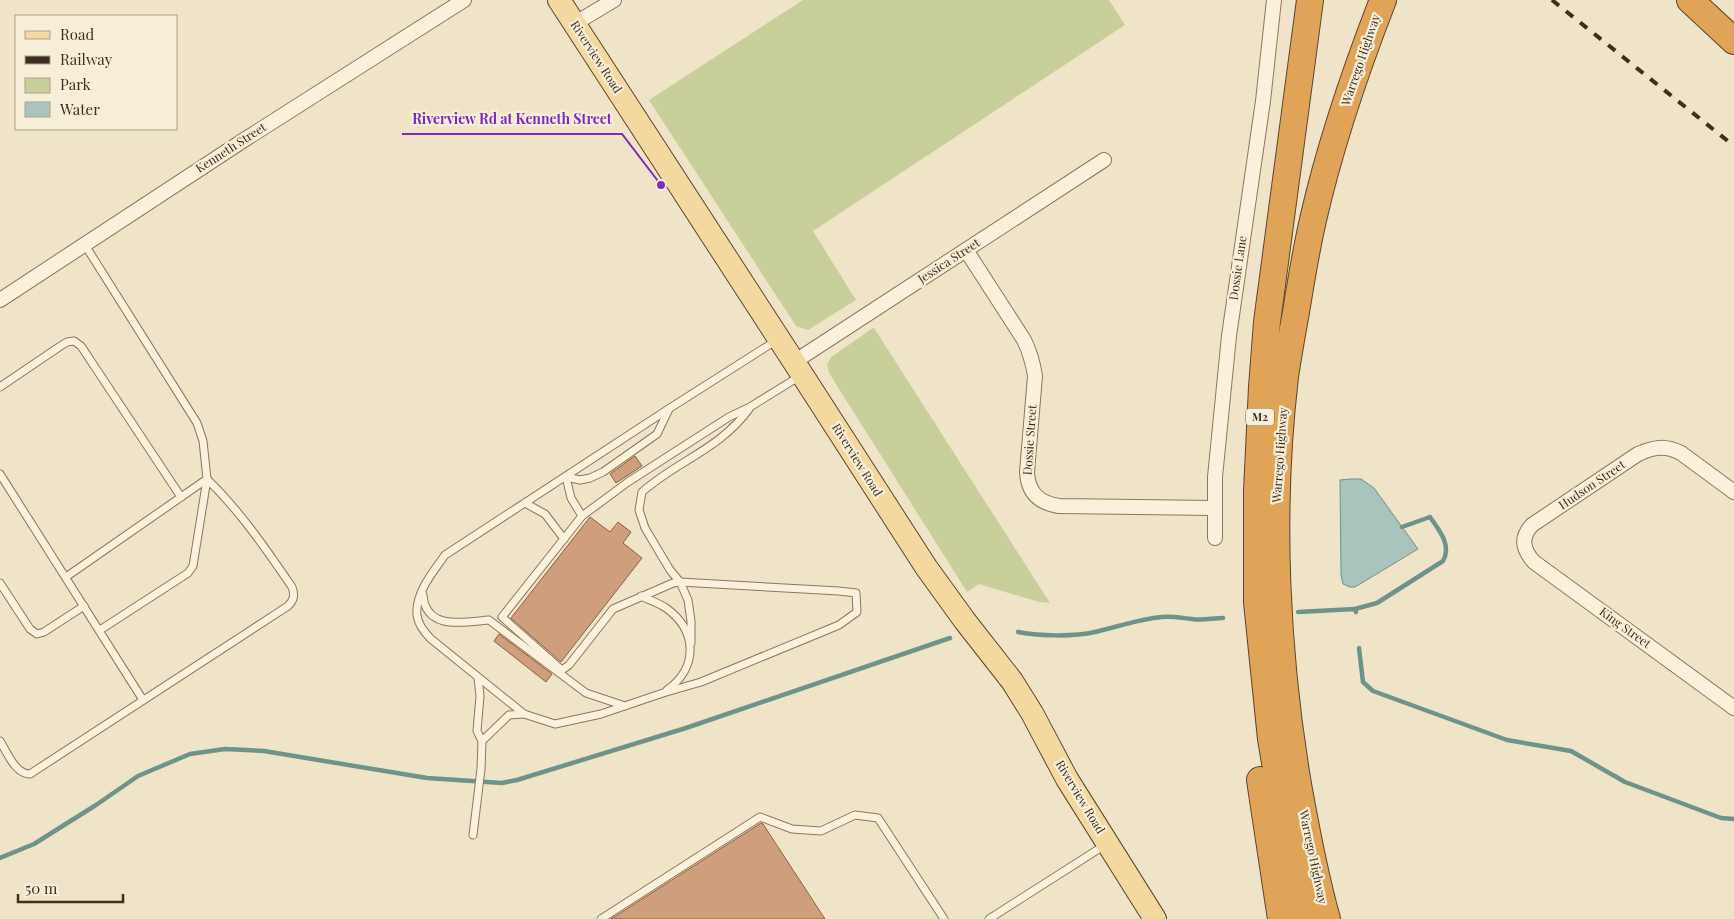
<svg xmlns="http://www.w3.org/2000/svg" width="1734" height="919" font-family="'Playfair Display',serif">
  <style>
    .green { fill: #c9cf9b }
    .water { fill: #a9c4bc; stroke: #6f938a }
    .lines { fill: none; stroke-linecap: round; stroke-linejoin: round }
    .stream { stroke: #6f938a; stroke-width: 4.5 }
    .building { fill: #cf9f7d; stroke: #8d5f41 }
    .lane-casing { stroke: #8d765c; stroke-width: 9 }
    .street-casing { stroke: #8d765c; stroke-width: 16 }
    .primary-casing { stroke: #5b4430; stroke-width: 24 }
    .highway-casing { stroke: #5b4430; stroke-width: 28 }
    .lane { stroke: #faf1dc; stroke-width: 7 }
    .street { stroke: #faf1dc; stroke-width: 14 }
    .primary { stroke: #f3d9a0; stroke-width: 22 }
    .highway { stroke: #e0a458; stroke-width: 26 }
    .rail { stroke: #3d2e20; stroke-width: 4; stroke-dasharray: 9 9; stroke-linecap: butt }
    .labels { text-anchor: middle; stroke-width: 4.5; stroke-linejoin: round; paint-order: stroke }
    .shield { fill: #f7eed8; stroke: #756857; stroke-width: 1 }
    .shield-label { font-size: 11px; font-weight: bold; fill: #3d2e20 }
    .street-label { font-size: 12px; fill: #3d2e20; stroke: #f7eed8 }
    .leader { fill: none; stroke: #7b2cbf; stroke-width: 2 }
    .callout-dot { fill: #7b2cbf; stroke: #f7eed8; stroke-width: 2 }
    .callout-label { font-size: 14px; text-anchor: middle; font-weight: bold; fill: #7b2cbf; stroke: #f7eed8; stroke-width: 4.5; stroke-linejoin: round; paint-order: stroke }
  </style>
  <rect width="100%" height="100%" fill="#f0e4c8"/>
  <!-- green -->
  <g class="green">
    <polygon points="803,0 1109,0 1125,25 813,231 856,300 808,330 796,326 649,100"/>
    <polygon points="873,328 874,328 1050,603 1039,602 979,584 967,592 829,373 827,365 831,357"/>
  </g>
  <!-- water -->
  <polygon class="water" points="1351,479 1361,479 1374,488 1418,549 1355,587 1350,587 1343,584 1341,575 1340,480"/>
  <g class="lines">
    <!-- stream -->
    <g class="stream">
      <path d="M1355,609L1377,603L1443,561C1452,545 1439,530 1430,517L1402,527"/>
      <polyline points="1298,612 1355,609 1356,612"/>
      <path d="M1018,632C1040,636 1073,637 1095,632C1117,627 1139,619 1162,617C1172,616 1182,618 1192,619C1202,621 1213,618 1223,618"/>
      <polyline points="1359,648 1363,682 1373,691 1507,740 1571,751 1625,782 1721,818 1734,819"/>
      <polyline points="0,858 34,844 96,805 138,776 190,754 225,749 264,751 427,778 502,783 517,780 686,728 950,638"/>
    </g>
  </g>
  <!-- building -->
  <g class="building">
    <polygon points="635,456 642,466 616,483 610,474"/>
    <polygon points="590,517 610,532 618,522 631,532 623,543 642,558 561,662 511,618"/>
    <polygon points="499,634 552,674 546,682 494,641"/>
    <polygon points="761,823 763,824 825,919 611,919"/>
  </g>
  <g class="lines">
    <!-- lane casing -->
    <g class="lane-casing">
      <g id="lane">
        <polyline points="85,245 197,423 203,441 207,479 193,566 188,573 100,630"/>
        <path d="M777,340L670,408L445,555C433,572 415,593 417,615C418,624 425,633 431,639L524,714L555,724L601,714L663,693L701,682L839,625L857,612L856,593L839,591L680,582L673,583L613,609L569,665L562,670L502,617L582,516L628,482L701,435L729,417L750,407L800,376"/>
        <polyline points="0,387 59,347 67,342 74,341 81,346 181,497"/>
        <polyline points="0,474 143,700"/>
        <polyline points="525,503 545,514 564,539"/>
        <polyline points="582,516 571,498 566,477 580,480 590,478 603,472 657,434 669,409"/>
        <polyline points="0,583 30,629 37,634 44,632 84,606"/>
        <path d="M423,595C426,631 464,622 489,620L586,693L625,706"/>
        <path d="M641,596C649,600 659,603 666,608C698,631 698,668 667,690"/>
        <path d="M691,643V621L688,600L680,582L670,570L645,528L639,510L642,492C677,461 720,449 749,409"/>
        <path d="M0,741C7,752 15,774 30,774L288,606C294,600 295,595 292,587C266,549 240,511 207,479L66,577"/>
        <polyline points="482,741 509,715 524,714"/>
        <polyline points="473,835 481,769 482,741 477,731 480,696 478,678"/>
        <polyline points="601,919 760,817 792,829 821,831 855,815 878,818 944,919"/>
        <polyline points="989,919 1105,845"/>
      </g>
    </g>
    <!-- street casing -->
    <g class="street-casing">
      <g id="street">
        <polyline points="574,24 614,0"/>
        <path d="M966,250L1024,340C1030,352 1033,363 1035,376L1027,472C1028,493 1039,503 1059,506L1214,508"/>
        <polyline points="0,300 244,140 464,0"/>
        <polyline points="794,362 1104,160"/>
        <path d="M1734,492L1681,453C1665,445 1654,447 1638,454L1532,525C1520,538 1523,550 1534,562L1734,708"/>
        <polyline points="1215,538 1215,477 1229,336 1263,101 1274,0"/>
      </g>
    </g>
    <!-- primary casing -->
    <g class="primary-casing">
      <polyline id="primary" points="559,0 794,362 926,567 965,621 1012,681 1032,713 1067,779 1155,919"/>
    </g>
    <!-- highway casing -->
    <g class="highway-casing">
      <g id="highway">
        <polyline points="1690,0 1734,41"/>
        <polyline points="1260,780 1281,919"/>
        <polyline points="1306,919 1290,851 1271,739 1257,602 1257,491 1262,387 1267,322 1310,0"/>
        <path d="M1327,919C1315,877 1307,834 1299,790C1276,657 1269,512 1285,377C1288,356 1292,334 1296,312C1301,281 1306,250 1313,220C1330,145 1355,72 1383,0"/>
      </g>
    </g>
    <!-- lane -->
    <use href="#lane" class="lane"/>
    <!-- street -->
    <use href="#street" class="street"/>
    <!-- primary -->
    <use href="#primary" class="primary"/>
    <!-- highway -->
    <use href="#highway" class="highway"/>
    <!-- rail -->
    <polyline class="rail" points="1552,0 1734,146"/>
  </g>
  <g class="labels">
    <!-- shield labels -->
    <rect class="shield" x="1246" y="408.5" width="28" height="17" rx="4"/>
    <g class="shield-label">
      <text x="1260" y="421">M2</text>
    </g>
    <!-- street labels -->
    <g class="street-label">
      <text transform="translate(596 57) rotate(57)" y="4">Riverview Road</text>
      <text transform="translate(1361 60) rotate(-71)" y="4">Warrego Highway</text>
      <text transform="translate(231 148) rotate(-33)" y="4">Kenneth Street</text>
      <text transform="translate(949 261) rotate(-33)" y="4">Jessica Street</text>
      <text transform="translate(1238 268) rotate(-82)" y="4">Dossie Lane</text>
      <text transform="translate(1030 440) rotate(-86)" y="4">Dossie Street</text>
      <text transform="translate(1280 455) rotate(-86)" y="4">Warrego Highway</text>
      <text transform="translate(857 460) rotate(58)" y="4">Riverview Road</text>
      <text transform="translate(1592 485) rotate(-34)" y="4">Hudson Street</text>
      <text transform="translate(1625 628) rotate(36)" y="4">King Street</text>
      <text transform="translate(1080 797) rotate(59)" y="4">Riverview Road</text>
      <text transform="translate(1313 857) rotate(78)" y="4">Warrego Highway</text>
    </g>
  </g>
  <!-- callouts -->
  <path class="leader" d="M661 185L622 134H402"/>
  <circle class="callout-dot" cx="661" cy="185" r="5"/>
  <g class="callout-label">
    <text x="512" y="124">Riverview Rd at Kenneth Street</text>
  </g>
  <!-- legend -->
  <rect x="15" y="15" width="162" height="115" fill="#f7eed8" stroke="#ada18e"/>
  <rect x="25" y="31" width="25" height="8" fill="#f3d9a0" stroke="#ada18e"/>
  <text x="60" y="40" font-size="15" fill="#3d2e20">Road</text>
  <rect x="25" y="56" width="25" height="8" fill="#3d2e20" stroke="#ada18e"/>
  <text x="60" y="65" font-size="15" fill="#3d2e20">Railway</text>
  <rect x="25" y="78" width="25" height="15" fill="#c9cf9b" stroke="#ada18e"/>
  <text x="60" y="90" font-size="15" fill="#3d2e20">Park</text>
  <rect x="25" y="102" width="25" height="15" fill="#a9c4bc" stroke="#ada18e"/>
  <text x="60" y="115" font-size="15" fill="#3d2e20">Water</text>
  <!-- scale -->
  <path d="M18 894v8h105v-8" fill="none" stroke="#3d2e20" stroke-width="2.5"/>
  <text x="25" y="894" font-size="15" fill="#3d2e20" stroke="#f7eed8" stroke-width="4" paint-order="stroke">50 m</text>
</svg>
